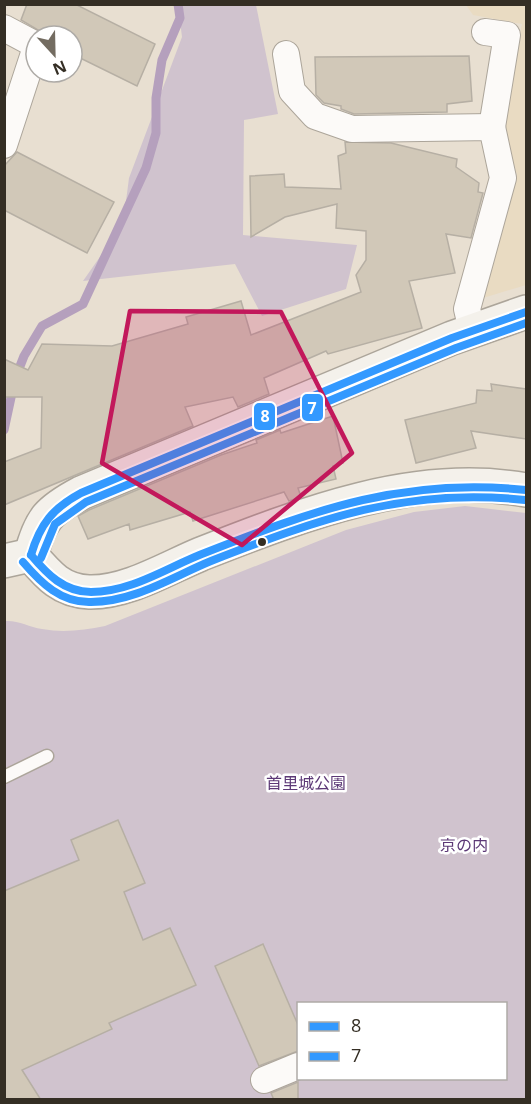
<svg xmlns="http://www.w3.org/2000/svg" width="531" height="1104" font-family="'Open Sans','Noto Sans JP',sans-serif">
  <style>
    .built { fill: #e9dbc2 }
    .green { fill: #d0c3ce; fill-rule: evenodd }
    .lines { fill: none; stroke-linecap: round; stroke-linejoin: round }
    .stream { stroke: #b5a0bd; stroke-width: 9 }
    .building { fill: #d1c8b8; stroke: #b6afa4; stroke-width: 1.5 }
    .lane-casing { stroke: #aca59a; stroke-width: 15 }
    .street-casing { stroke: #aca59a; stroke-width: 28 }
    .secondary-casing { stroke: #aca59a; stroke-width: 36 }
    .lane { stroke: #fcfaf8; stroke-width: 12 }
    .street { stroke: #fcfaf8; stroke-width: 26 }
    .secondary { stroke: #f4f1eb; stroke-width: 33 }
    .bus-1-casing { stroke: #fff; stroke-width: 12 }
    .bus-2-casing { stroke: #fff; stroke-width: 12 }
    .bus-1 { stroke: #39f; stroke-width: 8 }
    .bus-2 { stroke: #39f; stroke-width: 8 }
    .marked { fill: #c2185b; fill-opacity: 0.2; stroke: #c2185b; stroke-width: 4.5; stroke-linejoin: round }
    .bus-dot { fill: #342e24; stroke: #fff; stroke-width: 2 }
    .labels { text-anchor: middle; stroke-width: 5; stroke-linejoin: round; paint-order: stroke }
    .park-label { font-size: 16px; fill: #5c3876; stroke: #fff }
    .line-badge { stroke: #fff; stroke-width: 2 }
    .badge-label { font-size: 16px; text-anchor: middle; font-weight: bold; fill: #fff }
  </style>
  <rect width="100%" height="100%" fill="#e8dfd1"/>
  <!-- built -->
  <polygon class="built" points="466,5 526,5 526,285 483,298 517,175 501,115 522,24 473,15"/>
  <!-- green -->
  <g class="green">
    <polygon points="178,5 256,5 278,114 244,120 243,235 357,245 346,289 262,316 235,264 83,281 123,224 129,178 182,37"/>
    <path d="M465,506L526,513V1099H5V621C18,620 29,627 42,629C64,633 84,630 105,626L346,530L414,512ZM298,1004H506V1078H298Z"/>
  </g>
  <g class="lines">
    <!-- stream -->
    <polyline class="stream" points="4,430 15,379 24,356 42,326 83,304 146,168 156,133 156,98 162,60 180,18 178,4"/>
  </g>
  <!-- building -->
  <g class="building">
    <polygon points="27,4 75,4 155,44 137,86 72,54 72,36 48,36 21,20"/>
    <polygon points="469,56 472,101 447,104 447,112 354,114 341,109 341,106 324,103 316,95 315,57"/>
    <polygon points="345,142 391,143 457,159 456,167 479,183 478,192 483,193 471,238 446,234 455,273 409,281 422,328 328,354 326,351 264,378 269,394 238,407 233,397 185,407 193,426 4,505 4,462 41,448 42,397 4,397 4,359 28,370 42,344 112,346 188,324 186,317 241,301 251,335 361,292 356,275 366,260 366,231 336,228 337,204 285,217 251,237 250,176 284,174 285,187 341,189 338,156 346,153"/>
    <polygon points="17,152 114,202 87,253 4,210 4,166"/>
    <polygon points="491,384 526,389 526,439 471,431 476,448 416,463 405,420 476,403 477,390 492,391"/>
    <polygon points="333,416 343,463 333,466 336,479 298,488 301,497 289,501 284,492 193,521 190,512 130,530 129,524 88,539 78,516 89,510 221,455 257,443 256,440 280,430 281,433"/>
    <polygon points="118,820 145,883 124,892 143,940 170,928 196,985 109,1023 112,1029 22,1070 41,1100 4,1100 4,891 79,860 71,840"/>
    <polygon points="263,944 298,1025 298,1051 259,1066 215,966"/>
    <polygon points="298,1082 298,1100 274,1100 271,1093"/>
  </g>
  <g class="lines">
    <!-- lane casing -->
    <g class="lane-casing">
      <polyline id="lane" points="4,777 47,756"/>
    </g>
    <!-- street casing -->
    <g class="street-casing">
      <g id="street">
        <polyline points="4,28 36,45"/>
        <polyline points="485,32 507,35 492,127"/>
        <polyline points="286,54 292,91 315,116 352,129 492,127 503,178 467,309 472,330"/>
        <polyline points="4,145 36,47"/>
        <polyline points="264,1080 298,1066"/>
      </g>
    </g>
    <!-- secondary casing -->
    <g class="secondary-casing">
      <g id="secondary">
        <path d="M31,555C40,519 49,510 81,493L452,338L526,312"/>
        <path d="M31,555C48,575 61,591 89,592C127,593 167,568 201,554C303,514 415,470 526,490"/>
        <polyline points="4,561 31,555"/>
      </g>
    </g>
    <!-- lane -->
    <use href="#lane" class="lane"/>
    <!-- street -->
    <use href="#street" class="street"/>
    <!-- secondary -->
    <use href="#secondary" class="secondary"/>
    <!-- bus-1 casing -->
    <g class="bus-1-casing">
      <g id="bus-1">
        <path d="M31,555C40,524 53,508 81,493L452,338L526,312"/>
        <path d="M31,555C47,574 64,592 91,592C133,592 169,566 207,552C317,509 406,477 526,490"/>
      </g>
    </g>
    <!-- bus-2 casing -->
    <g class="bus-2-casing">
      <g id="bus-2">
        <polyline points="41,558 55,524 86,502 456,348 526,323"/>
        <path d="M23,562C41,583 61,603 91,602C134,602 172,577 211,561C319,519 406,487 525,500"/>
      </g>
    </g>
    <!-- bus-1 -->
    <use href="#bus-1" class="bus-1"/>
    <!-- bus-2 -->
    <use href="#bus-2" class="bus-2"/>
  </g>
  <!-- marked area -->
  <path class="marked" d="M130,311L281,312L352,453L242,545L102,463Z"/>
  <!-- markers -->
  <circle class="bus-dot" cx="262" cy="542" r="5"/>
  <g class="labels">
    <!-- park labels -->
    <g class="park-label">
      <text x="306" y="789">首里城公園</text>
      <text x="464" y="851">京の内</text>
    </g>
  </g>
  <g class="line-badge">
    <rect x="301" y="393" width="23" height="29" rx="6" fill="#39f"/>
    <rect x="253" y="402" width="23" height="29" rx="6" fill="#39f"/>
  </g>
  <g class="badge-label">
    <text x="312" y="414">7</text>
    <text x="265" y="422">8</text>
  </g>
  <!-- border -->
  <rect width="531" height="1104" fill="none" stroke="#342e24" stroke-width="12"/>
  <!-- legend -->
  <rect x="297" y="1002" width="210" height="78" fill="#ffffff" stroke="#aeaba7" stroke-width="1.5"/>
  <rect x="309" y="1022" width="30" height="9" fill="#3399ff" stroke="#aeaba7" stroke-width="1.5"/>
  <text x="351" y="1032" font-size="18" fill="#342e24">8</text>
  <rect x="309" y="1052" width="30" height="9" fill="#3399ff" stroke="#aeaba7" stroke-width="1.5"/>
  <text x="351" y="1062" font-size="18" fill="#342e24">7</text>
  <!-- north arrow -->
  <g transform="translate(54 54) rotate(158)"><circle r="28" fill="#ffffff" stroke="#aeaba7" stroke-width="1.5"/>
  <path d="M0-4.5L10 22L0 15L-10 22Z" fill="#736c61"/>
  <text y="-9" font-size="16" font-weight="bold" text-anchor="middle" fill="#342e24">N</text>
  </g>
</svg>
